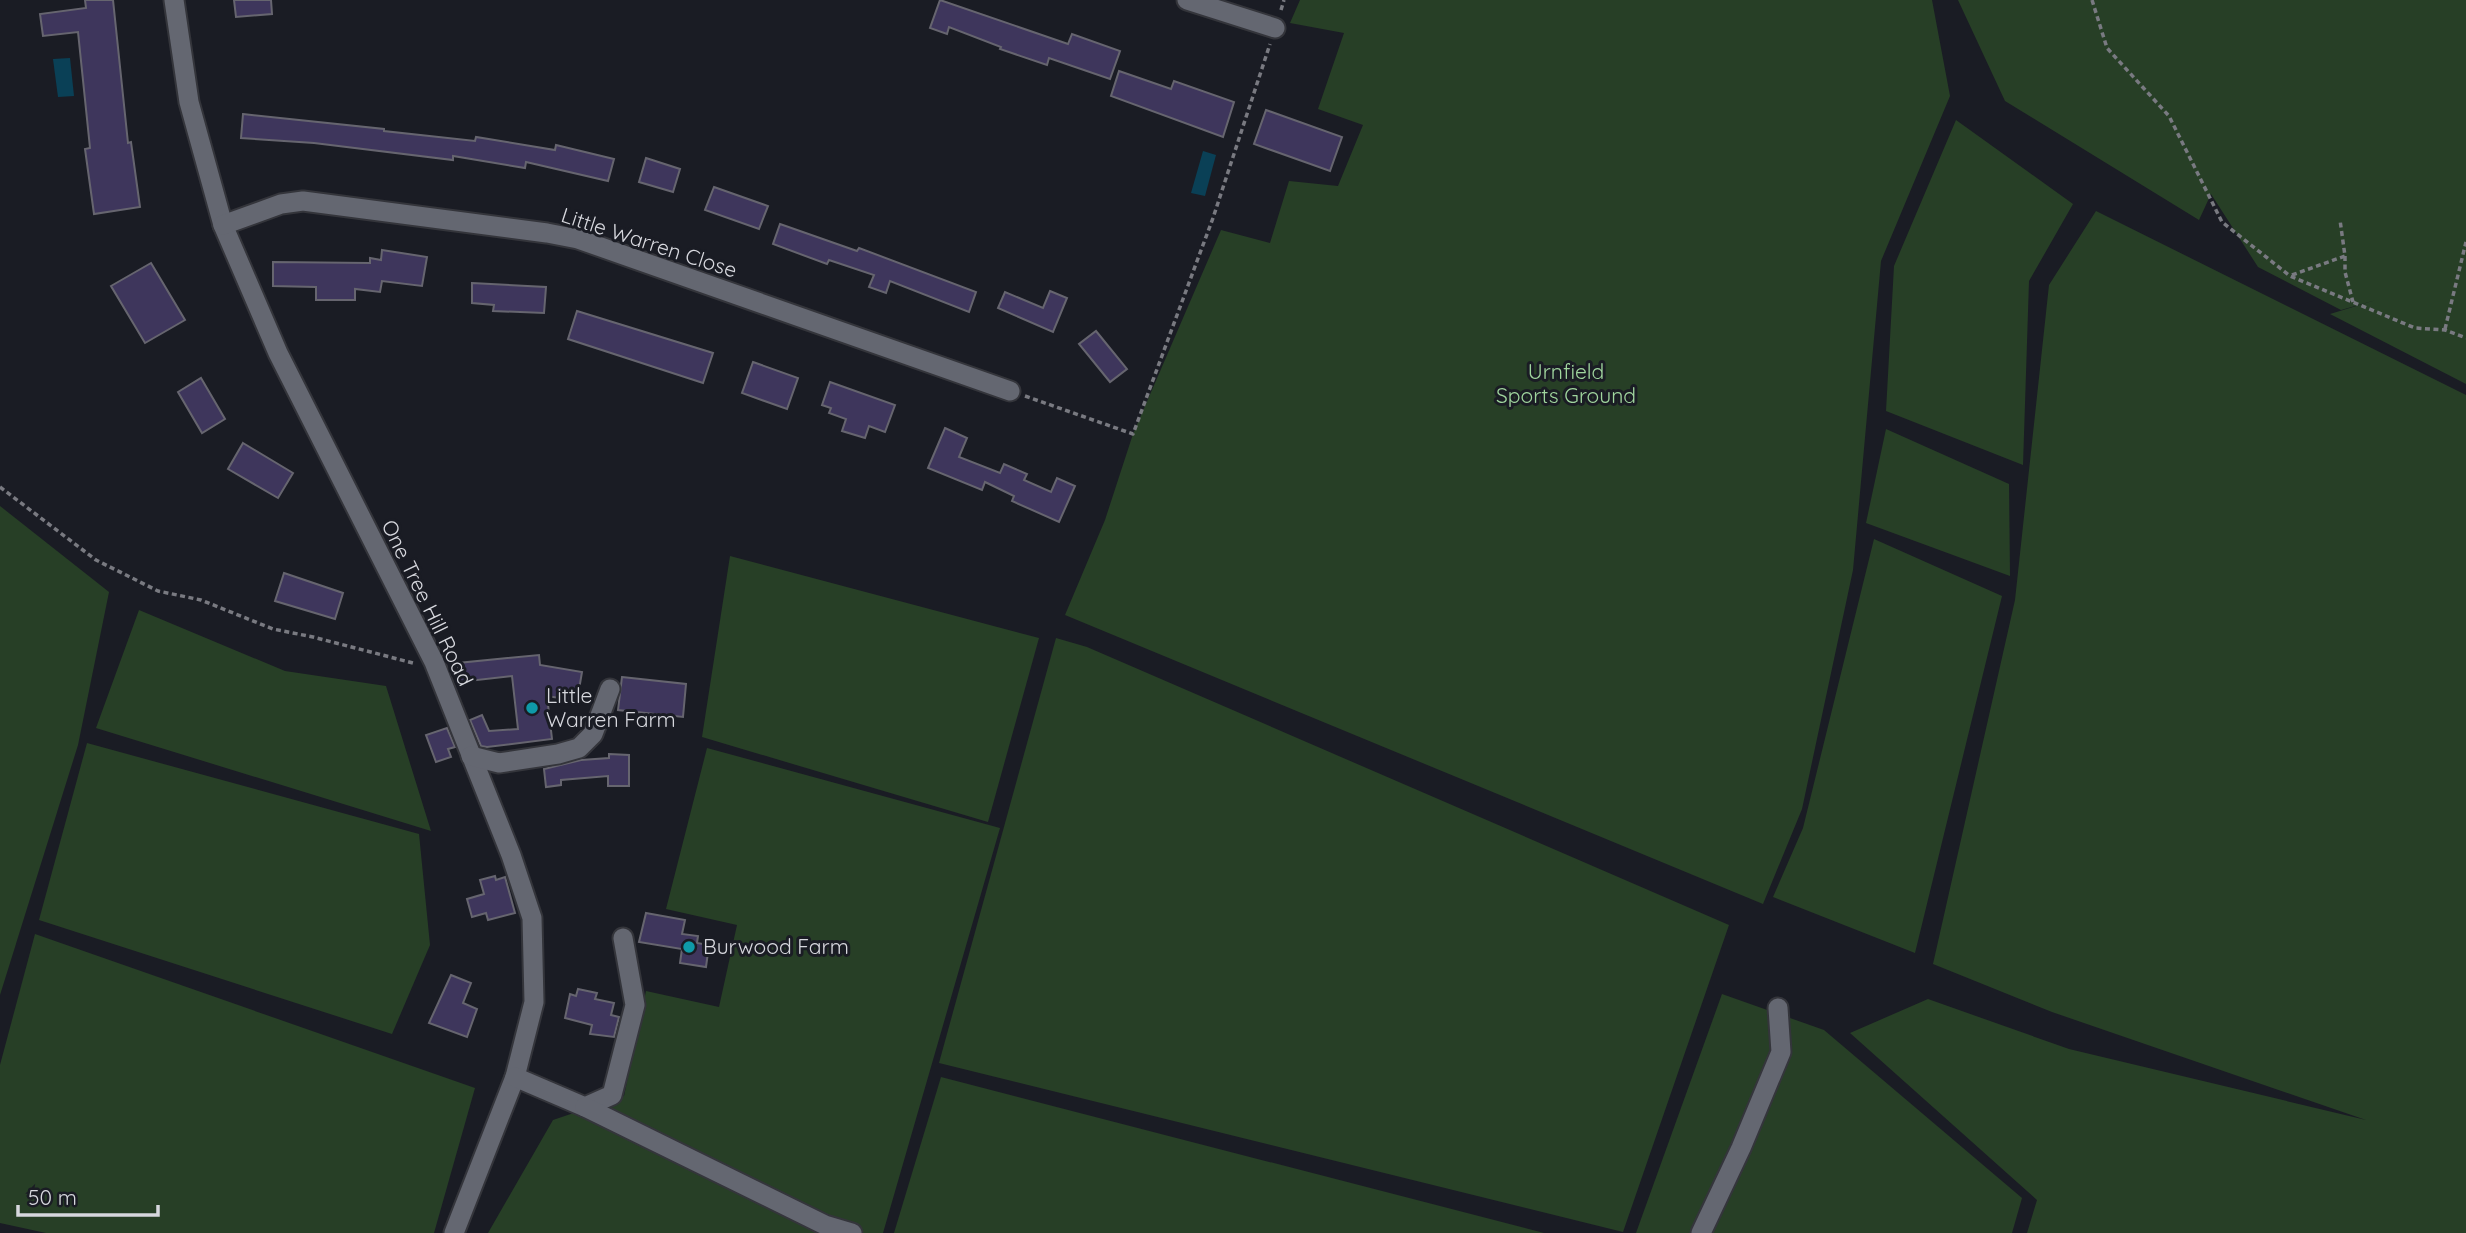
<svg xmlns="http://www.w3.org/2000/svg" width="2466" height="1233" font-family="Quicksand,sans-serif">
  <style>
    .green { fill: #273f26 }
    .water { fill: #0a4056 }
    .building { fill: #3e365c; stroke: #66656f; stroke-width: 2 }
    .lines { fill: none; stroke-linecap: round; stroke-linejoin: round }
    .minor-casing { stroke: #34353b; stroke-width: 23 }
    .path { stroke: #797a81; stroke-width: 3.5; stroke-dasharray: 5 3.5; stroke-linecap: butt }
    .minor { stroke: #646771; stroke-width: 19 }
    .culture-dot { fill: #0f9aa8; stroke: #1a1c24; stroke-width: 2.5 }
    .labels { text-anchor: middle; stroke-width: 6; stroke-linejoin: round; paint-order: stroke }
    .street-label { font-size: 21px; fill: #d7d8de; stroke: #1a1c24 }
    .park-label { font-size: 21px; fill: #a0d69e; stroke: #1a1c24 }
    .poi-label { font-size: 21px; fill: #d7d8de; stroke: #1a1c24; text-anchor: start }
  </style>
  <rect width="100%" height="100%" fill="#1a1c24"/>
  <!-- green -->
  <g class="green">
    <polygon points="1300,0 1932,0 1950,96 1881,261 1853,570 1802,809 1763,904 1065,615 1105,520 1133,434 1221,230 1270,243 1289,181 1338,186 1363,125 1318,109 1344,33 1290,23"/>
    <polygon points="1958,0 2466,0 2466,384 2330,314 2376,300 2341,310 2258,267 2211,194 2199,220 2005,101"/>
    <polygon points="1956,120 2073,204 2029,281 2023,465 1886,411 1894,266"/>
    <polygon points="2096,211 2466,395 2466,1233 2027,1233 2037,1200 1850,1033 1928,999 2069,1049 2366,1120 2052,1012 1933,964 2015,600 2049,285"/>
    <polygon points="1886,429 2009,484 2010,576 1866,523"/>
    <polygon points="0,506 109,592 78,745 0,995"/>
    <polygon points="1874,539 2002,596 1915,953 1773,897 1803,828"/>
    <polygon points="730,556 1039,638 988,822 702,737"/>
    <polygon points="139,610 285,671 386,686 431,831 96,728"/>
    <polygon points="1056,638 1087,647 1729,925 1623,1232 939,1063"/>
    <polygon points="87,743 419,834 430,945 392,1034 39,920"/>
    <polygon points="707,748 1000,828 883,1233 488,1233 553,1120 624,1096 646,991 719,1007 737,925 666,909"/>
    <polygon points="35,934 475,1088 434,1233 46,1233 0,1223 0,1065"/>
    <polygon points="1722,994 1824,1030 2022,1198 2012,1233 1636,1233"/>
    <polygon points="941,1077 1544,1233 894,1233"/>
  </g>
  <!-- water -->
  <g class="water">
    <polygon points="70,58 74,96 58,97 53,59"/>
    <polygon points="1203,151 1216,155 1205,196 1191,193"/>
  </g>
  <!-- building -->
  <g class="building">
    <polygon points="85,0 113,0 128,143 131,142 140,207 94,214 85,149 90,148 78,32 43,36 40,14 86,8"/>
    <polygon points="234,0 271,0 272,14 236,17"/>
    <polygon points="940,0 1068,44 1072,34 1120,51 1110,79 1049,58 1047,65 1000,49 1001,47 949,27 947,34 930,28"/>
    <polygon points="1119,71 1171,89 1174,81 1234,102 1223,137 1111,96"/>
    <polygon points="1266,110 1342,137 1330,171 1254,144"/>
    <polygon points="243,114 384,129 384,131 475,141 476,137 555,150 556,145 614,159 608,181 526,162 525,168 453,156 453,160 314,143 241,138"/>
    <polygon points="646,158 680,169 673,192 639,182"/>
    <polygon points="714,187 768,206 759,229 705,210"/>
    <polygon points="780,224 857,251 859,248 976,292 969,312 890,281 886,293 869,287 874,275 829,260 827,264 773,244"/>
    <polygon points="382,250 427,257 422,286 382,281 380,292 355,289 355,300 316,300 316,287 273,286 273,262 370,263 370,258 381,260"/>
    <polygon points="151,263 185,320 145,343 111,286"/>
    <polygon points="472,283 546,287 544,313 493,311 494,305 472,303"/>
    <polygon points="1050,291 1067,298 1053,332 998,308 1005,292 1043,308"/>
    <polygon points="577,311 713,353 703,383 568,339"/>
    <polygon points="1096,331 1127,369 1110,382 1079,344"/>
    <polygon points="753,362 798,378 787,409 742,393"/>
    <polygon points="201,378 225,419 202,433 178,392"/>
    <polygon points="830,382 895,405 885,432 869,426 865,438 842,431 846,419 829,413 831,408 822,405"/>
    <polygon points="945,428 967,438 959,457 1000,473 1004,464 1027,474 1024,480 1051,492 1057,478 1075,486 1059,522 1012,501 1014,496 985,482 982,490 928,468"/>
    <polygon points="243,443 293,473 278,498 228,469"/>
    <polygon points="284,573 343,593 335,619 275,601"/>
    <polygon points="539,655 540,665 582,672 577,701 547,696 552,739 487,747 481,746 470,720 482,715 489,731 518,729 512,676 460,682 458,663"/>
    <polygon points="622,677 686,684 683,717 618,710"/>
    <polygon points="447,728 455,747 448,749 451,757 436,762 426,735"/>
    <polygon points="609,754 629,755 629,786 608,786 608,776 561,780 561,785 546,787 544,769 581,760 609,758"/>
    <polygon points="495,876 496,880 505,877 515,913 488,920 486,913 472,917 467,899 484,894 480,880"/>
    <polygon points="646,913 685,920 682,934 698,936 697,943 709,945 706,967 680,963 682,949 639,942"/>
    <polygon points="451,975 471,983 463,1003 477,1009 467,1037 429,1023"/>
    <polygon points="578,989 597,993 595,999 614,1003 611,1015 619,1017 614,1037 590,1034 592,1025 565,1018 570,994 576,996"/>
  </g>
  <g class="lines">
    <!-- minor casing -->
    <g class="minor-casing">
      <g id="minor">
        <polyline points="174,0 189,102 223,225 278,353 434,662 511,855 532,918 534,1002 515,1077 454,1233"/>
        <polyline points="1187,0 1275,28"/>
        <polyline points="223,225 281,204 303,201 547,233 578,239 1010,391"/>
        <polyline points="471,756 499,763 558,754 579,748 593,734 610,689"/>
        <polyline points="515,1077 585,1107 612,1095 635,1005 623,938"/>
        <polyline points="585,1107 825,1225 852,1233"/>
        <polyline points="1701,1233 1741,1148 1781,1052 1778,1008"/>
      </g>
    </g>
    <!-- path -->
    <g class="path">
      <polyline points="2092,0 2107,48 2169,116 2222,222 2290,276 2415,328 2445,330 2466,338"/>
      <polyline points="1281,10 1284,0"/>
      <polyline points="2345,256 2345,272 2353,302"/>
      <polyline points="2292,275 2345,256 2340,220"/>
      <polyline points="2445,329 2466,242"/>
      <polyline points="1025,396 1133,434 1213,218 1270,44"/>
      <polyline points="0,487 96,560 158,591 201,600 273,629 313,637 413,663"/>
    </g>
    <!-- minor -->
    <use href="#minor" class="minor"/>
  </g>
  <!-- markers -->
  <g class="culture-dot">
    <circle cx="532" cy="708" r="7"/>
    <circle cx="689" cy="947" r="7"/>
  </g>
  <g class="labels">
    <!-- street labels -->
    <g class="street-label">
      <text transform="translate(649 243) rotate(18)" y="7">Little Warren Close</text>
      <text transform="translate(427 603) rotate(64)" y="7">One Tree Hill Road</text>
    </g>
    <!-- park labels -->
    <g class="park-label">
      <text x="1566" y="379">Urnfield<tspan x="1566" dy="24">Sports Ground</tspan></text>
    </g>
    <!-- poi labels -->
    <g class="poi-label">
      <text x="546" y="703">Little<tspan x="546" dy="24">Warren Farm</tspan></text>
      <text x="703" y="954">Burwood Farm</text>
    </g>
  </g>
  <!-- scale -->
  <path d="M18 1205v10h140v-10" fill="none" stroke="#d7d8de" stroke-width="3.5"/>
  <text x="28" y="1205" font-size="21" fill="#d7d8de" stroke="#1a1c24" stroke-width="5" paint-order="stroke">50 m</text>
</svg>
